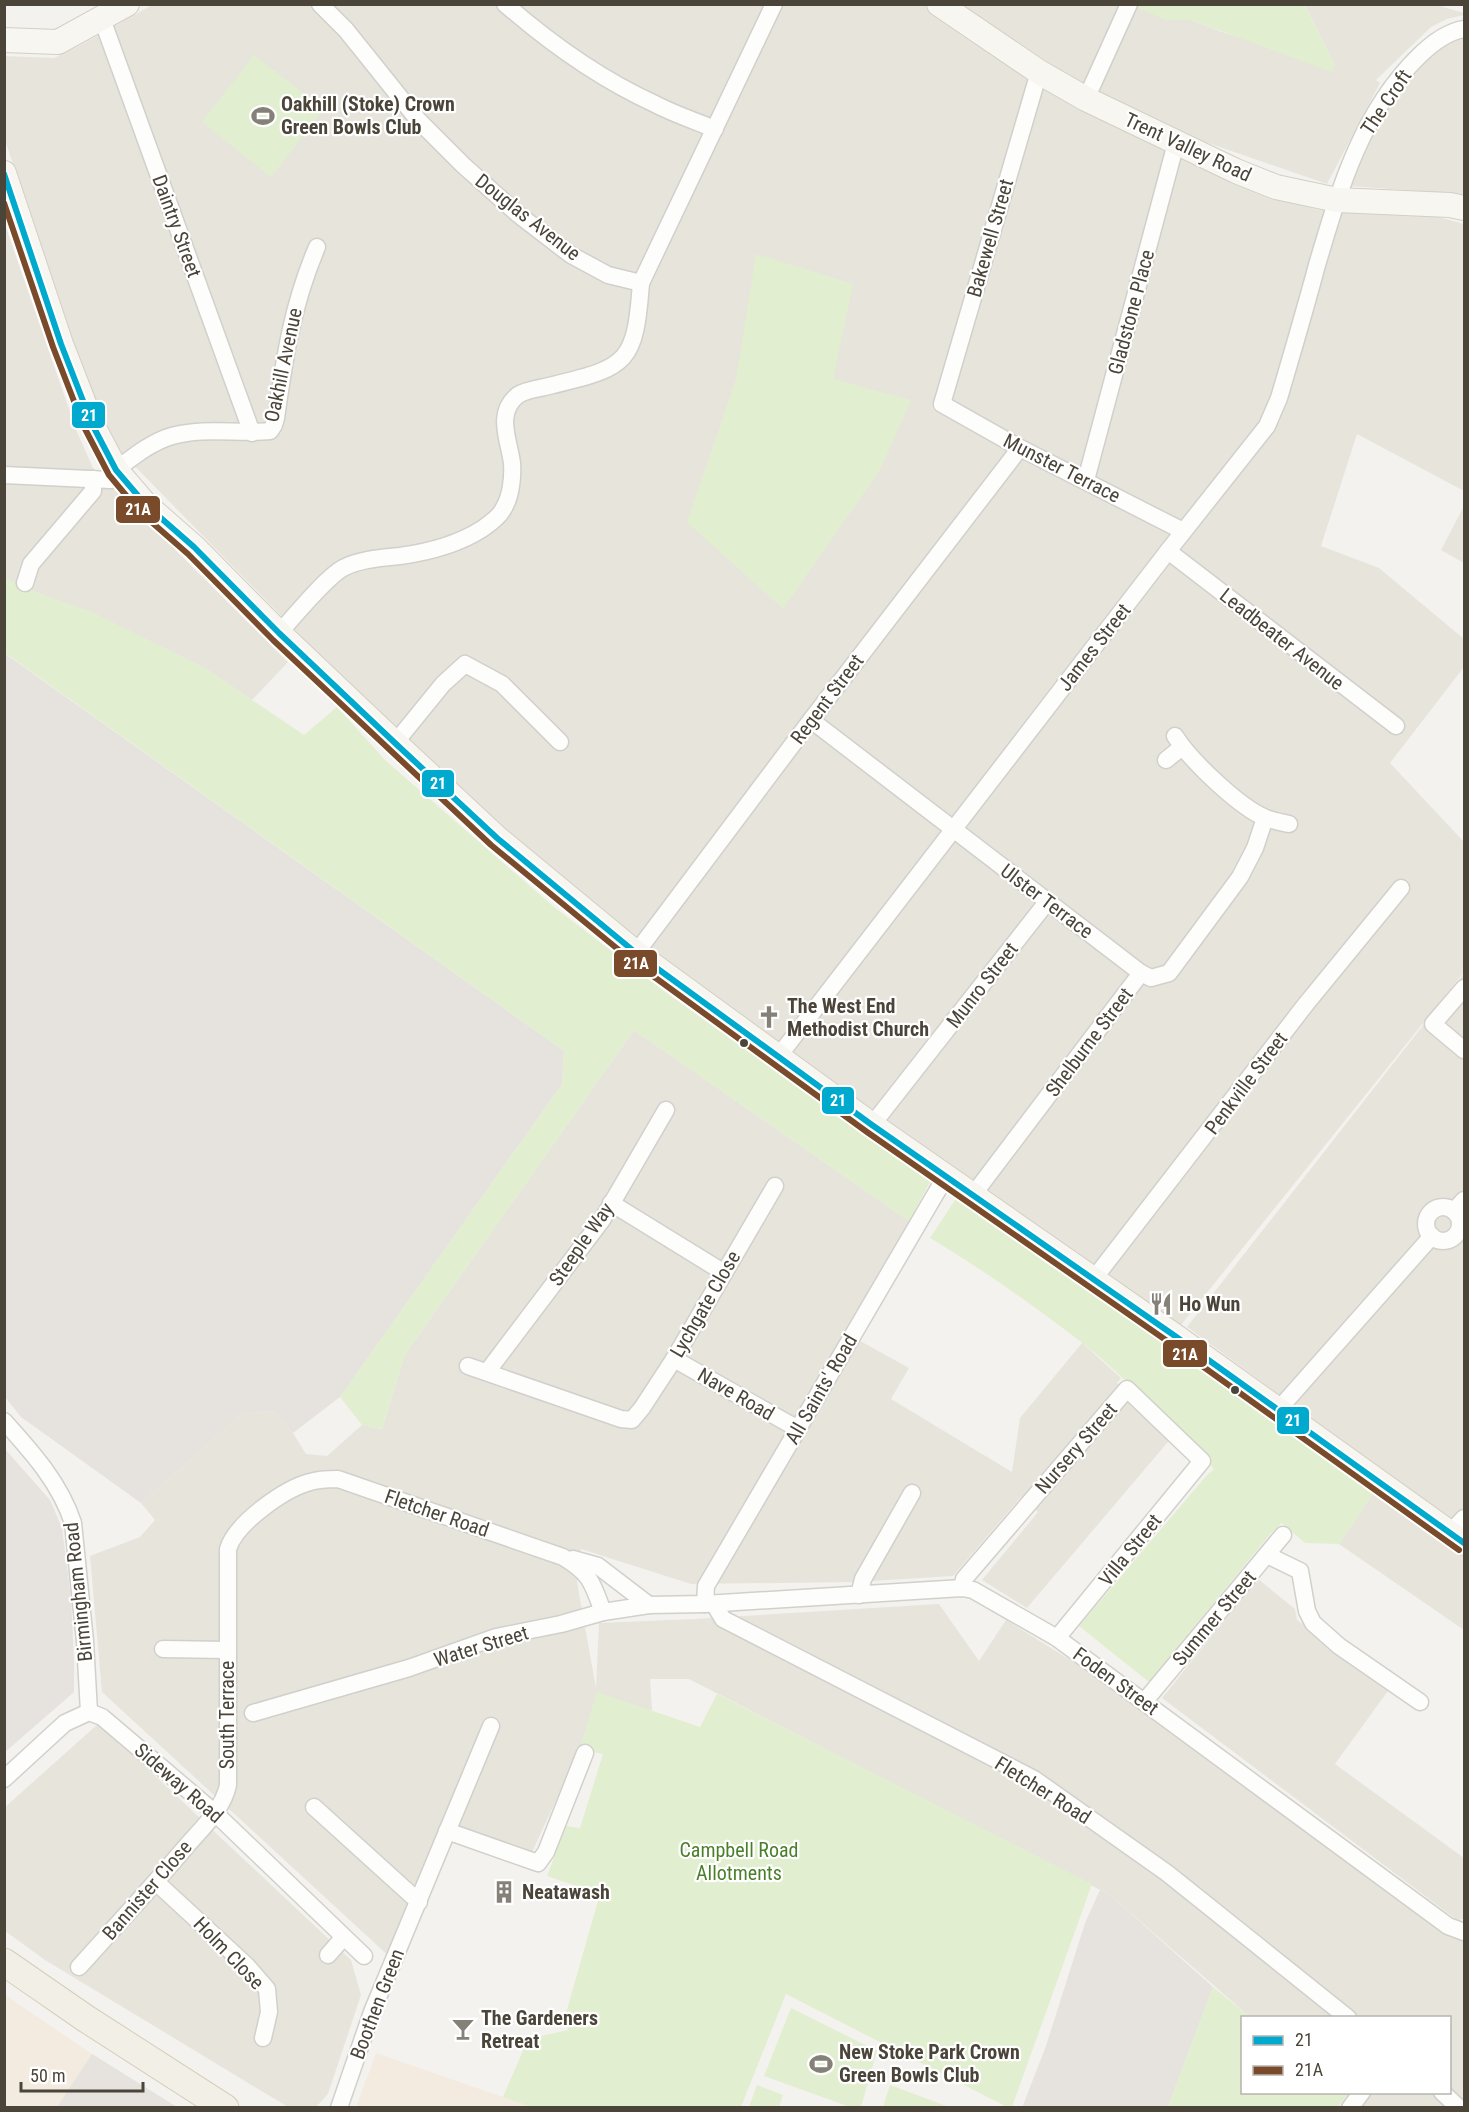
<svg xmlns="http://www.w3.org/2000/svg" width="1469" height="2112" font-family="'Roboto Condensed',sans-serif">
  <style>
    .residential { fill: #e7e4dc }
    .commercial { fill: #f3ebdf }
    .industrial { fill: #e6e2de }
    .green { fill: #e1eecf }
    .lines { fill: none; stroke-linecap: round; stroke-linejoin: round }
    .street-casing { stroke: #d2d0cb; stroke-width: 19 }
    .secondary-casing { stroke: #d3cfc5; stroke-width: 26 }
    .primary-casing { stroke: #d6cebb; stroke-width: 29 }
    .street { stroke: #fdfdfc; stroke-width: 16 }
    .secondary { stroke: #f7f6f1; stroke-width: 24 }
    .primary { stroke: #f2efe6; stroke-width: 27 }
    .bus-1-casing { stroke: #fff; stroke-width: 10 }
    .bus-2-casing { stroke: #fff; stroke-width: 10 }
    .bus-1 { stroke: #00a9ce; stroke-width: 6 }
    .bus-2 { stroke: #7a4b2a; stroke-width: 6 }
    .bus-dot { fill: #4b4439; stroke: #fff; stroke-width: 2 }
    .labels { text-anchor: middle; stroke-width: 4.5; stroke-linejoin: round; paint-order: stroke }
    .street-label { font-size: 20px; fill: #4b4439; stroke: #fff }
    .poi-label { font-size: 20px; font-weight: bold; fill: #4b4439; stroke: #fff; text-anchor: start }
    .park-label { font-size: 20px; fill: #4a7f2a; stroke: #fff }
    .line-badge { stroke: #fff; stroke-width: 2 }
    .badge-label { font-size: 16px; text-anchor: middle; font-weight: bold; fill: #fff }
  </style>
  <rect width="100%" height="100%" fill="#f4f2ee"/>
  <!-- residential -->
  <g class="residential">
    <polygon points="1311,4 1436,5 1464,13 1464,15 1447,19 1431,27 1376,80 1380,83 1327,184 1208,143 1075,80 961,5 1139,5 1138,7 1166,20 1191,20 1222,32 1335,66 1305,6"/>
    <polygon points="152,5 924,5 1039,84 1189,163 1263,195 1319,210 1431,215 1464,224 1464,491 1357,434 1321,546 1379,568 1464,639 1464,667 1390,763 1464,842 1464,972 1177,1330 1020,1223 555,878 342,678 119,450 81,373 5,140 4,56 54,58 81,45"/>
    <polygon points="1464,35 1464,194 1348,186 1379,116 1406,79 1442,45"/>
    <polygon points="4,222 77,432 93,468 288,662 252,700 203,667 5,578"/>
    <polygon points="1464,506 1464,563 1441,550"/>
    <polygon points="1464,973 1464,1531 1187,1327"/>
    <polygon points="634,1030 909,1221 844,1332 909,1368 891,1399 1012,1472 1020,1418 1082,1343 1121,1378 1117,1383 1173,1436 1027,1608 982,1580 1038,1512 1021,1497 953,1576 856,1582 691,1584 581,1549 577,1582 596,1688 599,1623 694,1619 939,1604 979,1661 1006,1620 1072,1661 1437,1928 1464,1942 1464,2107 1364,2107 1346,2093 1450,2092 1450,2018 1250,2017 1110,1895 689,1679 650,1679 652,1711 597,1693 580,1749 531,1854 443,1824 392,1959 102,1692 90,1556 140,1537 155,1520 141,1503 242,1414 274,1411 293,1433 306,1454 327,1456 362,1425 382,1429 404,1356"/>
    <polygon points="1375,1491 1464,1555 1464,1630 1339,1544"/>
    <polygon points="1258,1579 1295,1609 1297,1620 1390,1688 1335,1764 1464,1858 1464,1919 1457,1920 1162,1698"/>
    <polygon points="99,1723 351,1960 361,1995 328,2094 316,2107 288,2107 45,1960 5,1931 4,1808"/>
  </g>
  <!-- commercial -->
  <g class="commercial">
    <polygon points="5,1995 92,2054 57,2107 5,2107"/>
    <polygon points="376,2053 503,2097 535,2107 356,2107"/>
  </g>
  <!-- industrial -->
  <g class="industrial">
    <polygon points="4,653 564,1051 562,1084 340,1397 293,1433 274,1411 242,1414 141,1503 21,1417 5,1397"/>
    <polygon points="4,1448 50,1500 62,1528 71,1598 74,1661 74,1692 5,1752"/>
    <polygon points="1100,1890 1110,1895 1213,1987 1168,2107 1022,2108 1046,2046 1085,1923"/>
    <polygon points="92,2054 177,2107 57,2107"/>
  </g>
  <!-- green -->
  <g class="green">
    <polygon points="1139,5 1304,5 1335,66 1332,72 1191,20 1166,20 1138,8"/>
    <polygon points="254,55 324,109 271,177 202,122"/>
    <polygon points="756,254 853,284 833,379 911,400 880,470 783,609 687,522 736,379"/>
    <polygon points="5,578 41,594 94,613 203,667 304,735 337,707 386,761 554,907 661,989 930,1182 909,1221 634,1030 404,1356 382,1429 362,1425 340,1397 562,1084 564,1051 5,653"/>
    <path d="M957,1197L1375,1491L1339,1544L1305,1543L1282,1523L1270,1534L1149,1682L1079,1626L1207,1475L1214,1469C1171,1426 1129,1380 1081,1342C1033,1305 982,1269 930,1238Z"/>
    <polygon points="597,1692 700,1727 717,1694 1092,1884 1012,2107 1007,2107 786,1994 741,2107 535,2108 503,2097 528,2039 568,2030 566,2013 600,1894 547,1876 566,1826 580,1828 603,1754 580,1749"/>
    <polygon points="1213,1987 1250,2017 1242,2018 1242,2092 1346,2093 1348,2094 1338,2107 1168,2107"/>
    <polygon points="791,2008 877,2051 861,2107 850,2107 764,2076"/>
    <polygon points="757,2085 783,2095 779,2107 749,2107"/>
    <polygon points="890,2085 949,2107 883,2107"/>
  </g>
  <g class="lines">
    <!-- street casing -->
    <g class="street-casing">
      <g id="street">
        <polyline points="320,4 346,30 419,121 463,165 519,215 571,255 608,275 641,283 774,4"/>
        <path d="M505,4C551,44 600,79 655,104C674,114 695,121 715,129"/>
        <polyline points="102,19 252,433"/>
        <polyline points="1039,72 942,404 1020,448 1183,531"/>
        <polyline points="1086,99 1129,4"/>
        <path d="M116,470C133,457 151,442 172,436C204,427 237,434 270,431L274,425L276,418C285,355 292,306 317,247"/>
        <polyline points="4,475 110,480 125,478"/>
        <polyline points="1086,480 1176,143"/>
        <polyline points="1168,551 1396,726"/>
        <polyline points="25,583 31,564 93,491 93,479"/>
        <path d="M279,633C294,617 325,578 343,568C360,559 381,558 400,556C429,552 457,545 482,529C489,524 498,518 502,511C511,498 513,478 512,463C509,440 495,413 518,395C527,389 543,388 553,385C629,367 635,362 641,283"/>
        <polyline points="811,720 1141,973"/>
        <path d="M1175,736C1190,760 1240,808 1266,818C1273,821 1281,822 1289,824"/>
        <polyline points="395,743 443,684 465,664 502,684 560,742"/>
        <polyline points="1166,760 1182,747"/>
        <polyline points="636,953 811,720 1020,448"/>
        <polyline points="1464,988 1433,1024 1464,1050"/>
        <path d="M778,1057L1168,551L1267,426L1279,398C1292,354 1305,310 1317,265C1339,191 1361,113 1418,57C1431,44 1446,32 1464,29"/>
        <polyline points="872,1125 1047,902"/>
        <polyline points="973,1195 1141,973 1151,978 1169,973 1240,877 1255,848 1265,818"/>
        <polyline points="611,1203 723,1272"/>
        <circle cx="1443" cy="1224" r="17"/>
        <polyline points="1454,1211 1464,1200"/>
        <polyline points="1093,1280 1306,1004 1401,888"/>
        <polyline points="674,1359 798,1429"/>
        <polyline points="468,1366 621,1419 632,1420 642,1408 674,1359 775,1186"/>
        <polyline points="487,1372 602,1220 666,1110"/>
        <polyline points="1278,1410 1432,1236"/>
        <path d="M4,1421C32,1452 60,1483 73,1523L85,1641L89,1712"/>
        <polyline points="1450,1533 1464,1518"/>
        <polyline points="1267,1555 1300,1571 1307,1611 1313,1623 1339,1646 1420,1702"/>
        <polyline points="573,1559 598,1566 649,1605"/>
        <polyline points="962,1588 964,1579 1127,1389 1202,1461 1057,1638"/>
        <polyline points="859,1595 863,1579 912,1493"/>
        <polyline points="705,1604 706,1586 946,1176"/>
        <polyline points="714,1604 723,1619 1034,1779 1167,1873 1348,2018"/>
        <polyline points="163,1649 227,1650"/>
        <polyline points="1144,1702 1283,1535"/>
        <polyline points="253,1713 409,1668 496,1637 561,1624 603,1612 649,1605 705,1604 962,1588 973,1590 1057,1638 1448,1926 1464,1932"/>
        <polyline points="4,1779 65,1723 89,1712 102,1717 215,1813 364,1956"/>
        <polyline points="314,1807 419,1902"/>
        <polyline points="447,1831 538,1863 546,1852 585,1753"/>
        <polyline points="156,1882 247,1966 267,1989 269,2012 263,2038"/>
        <polyline points="328,1955 343,1938"/>
        <path d="M79,1967C114,1928 150,1889 184,1849C200,1830 223,1810 228,1785V1549C236,1523 284,1489 310,1482C319,1479 328,1479 338,1479L563,1557C591,1574 592,1582 603,1612"/>
        <polyline points="1442,2092 1459,2108"/>
        <polyline points="339,2108 372,2012 491,1726"/>
        <polyline points="1350,2108 1362,2092"/>
      </g>
    </g>
    <!-- secondary casing -->
    <g class="secondary-casing">
      <g id="secondary">
        <polyline points="939,4 1039,72 1086,99 1236,171 1276,187 1337,200 1450,205 1464,208"/>
        <polyline points="4,40 58,42 127,4"/>
        <polyline points="4,173 61,344 92,424 116,470 146,505 194,547 279,633 395,743 497,838 636,953 872,1125 1175,1336 1464,1543"/>
      </g>
    </g>
    <!-- primary casing -->
    <g class="primary-casing">
      <polyline id="primary" points="4,1962 85,2018 225,2108"/>
    </g>
    <!-- street -->
    <use href="#street" class="street"/>
    <!-- secondary -->
    <use href="#secondary" class="secondary"/>
    <!-- primary -->
    <use href="#primary" class="primary"/>
    <!-- bus-1 casing -->
    <g class="bus-1-casing">
      <polyline id="bus-1" points="4,174 61,344 92,424 116,470 146,505 194,547 279,633 395,743 497,838 636,953 872,1125 1175,1336 1464,1543"/>
    </g>
    <!-- bus-2 casing -->
    <g class="bus-2-casing">
      <polyline id="bus-2" points="4,203 53,347 84,427 109,475 140,512 188,554 273,640 491,845 631,960 867,1132 1170,1343 1459,1550"/>
    </g>
    <!-- bus-1 -->
    <use href="#bus-1" class="bus-1"/>
    <!-- bus-2 -->
    <use href="#bus-2" class="bus-2"/>
  </g>
  <!-- icons -->
  <defs>
    <g id="stadium-bare" transform="scale(1.8)"><path d="M0-5a6.5 5 0 1 0 0 10a6.5 5 0 1 0 0-10ZM-3.5-1.8h7v3.6h-7Z" fill="#868178" stroke="#fff" stroke-width="2.5" paint-order="stroke"/></g>
    <g id="church-bare" transform="scale(1.8)"><path d="M-1.2-6h2.4v3.5h3.3v2.4h-3.3V6h-2.4V-.1h-3.3v-2.4h3.3Z" fill="#868178" stroke="#fff" stroke-width="2.5" paint-order="stroke"/></g>
    <g id="restaurant-bare" transform="scale(1.8)"><path d="M-5-6h1v4h1v-4h1v4h1v-4h1v5L-1.5 .5V6h-2V.5L-5-1ZM5-6V6H3V1.5H1.5Q1.5-4 5-6Z" fill="#868178" stroke="#fff" stroke-width="2.5" paint-order="stroke"/></g>
    <g id="building-bare" transform="scale(1.8)"><path d="M-4-6H4V6H1V3H-1V6H-4ZM-2.5-4.3h1.7v1.8h-1.7ZM.8-4.3h1.7v1.8H.8ZM-2.5-1h1.7V.8h-1.7ZM.8-1h1.7V.8H.8Z" fill="#868178" stroke="#fff" stroke-width="2.5" paint-order="stroke"/></g>
    <g id="bar-bare" transform="scale(1.8)"><path d="M-6-5H6L.8 .8V4.5H3.5V6h-7V4.5H-.8V.8Z" fill="#868178" stroke="#fff" stroke-width="2.5" paint-order="stroke"/></g>
  </defs>
  <g fill-rule="evenodd">
    <use href="#stadium-bare" x="263" y="116"/>
    <use href="#church-bare" x="769" y="1017"/>
    <use href="#restaurant-bare" x="1161" y="1304"/>
    <use href="#building-bare" x="504" y="1892"/>
    <use href="#bar-bare" x="463" y="2029"/>
    <use href="#stadium-bare" x="821" y="2064"/>
  </g>
  <!-- markers -->
  <g class="bus-dot">
    <circle cx="744" cy="1043" r="5"/>
    <circle cx="1235" cy="1390" r="5"/>
  </g>
  <g class="labels">
    <!-- street labels -->
    <g class="street-label">
      <text transform="translate(1386 102) rotate(-56)" y="7">The Croft</text>
      <text transform="translate(1188 147) rotate(25)" y="7">Trent Valley Road</text>
      <text transform="translate(528 217) rotate(38)" y="7">Douglas Avenue</text>
      <text transform="translate(177 226) rotate(70)" y="7">Daintry Street</text>
      <text transform="translate(990 238) rotate(-74)" y="7">Bakewell Street</text>
      <text transform="translate(1131 312) rotate(-75)" y="7">Gladstone Place</text>
      <text transform="translate(283 365) rotate(-78)" y="7">Oakhill Avenue</text>
      <text transform="translate(1062 468) rotate(27)" y="7">Munster Terrace</text>
      <text transform="translate(1282 639) rotate(38)" y="7">Leadbeater Avenue</text>
      <text transform="translate(1094 647) rotate(-52)" y="7">James Street</text>
      <text transform="translate(827 699) rotate(-53)" y="7">Regent Street</text>
      <text transform="translate(1047 901) rotate(37)" y="7">Ulster Terrace</text>
      <text transform="translate(982 985) rotate(-52)" y="7">Munro Street</text>
      <text transform="translate(1089 1042) rotate(-53)" y="7">Shelburne Street</text>
      <text transform="translate(1246 1083) rotate(-53)" y="7">Penkville Street</text>
      <text transform="translate(581 1244) rotate(-55)" y="7">Steeple Way</text>
      <text transform="translate(705 1304) rotate(-60)" y="7">Lychgate Close</text>
      <text transform="translate(821 1389) rotate(-60)" y="7">All Saints' Road</text>
      <text transform="translate(736 1394) rotate(30)" y="7">Nave Road</text>
      <text transform="translate(1076 1448) rotate(-49)" y="7">Nursery Street</text>
      <text transform="translate(437 1513) rotate(19)" y="7">Fletcher Road</text>
      <text transform="translate(1130 1550) rotate(-51)" y="7">Villa Street</text>
      <text transform="translate(78 1592) rotate(-96)" y="7">Birmingham Road</text>
      <text transform="translate(1214 1618) rotate(-50)" y="7">Summer Street</text>
      <text transform="translate(481 1646) rotate(-17)" y="7">Water Street</text>
      <text transform="translate(1116 1681) rotate(36)" y="7">Foden Street</text>
      <text transform="translate(227 1715) rotate(-90)" y="7">South Terrace</text>
      <text transform="translate(179 1783) rotate(41)" y="7">Sideway Road</text>
      <text transform="translate(1043 1790) rotate(32)" y="7">Fletcher Road</text>
      <text transform="translate(147 1890) rotate(-49)" y="7">Bannister Close</text>
      <text transform="translate(229 1953) rotate(46)" y="7">Holm Close</text>
      <text transform="translate(377 2004) rotate(-69)" y="7">Boothen Green</text>
    </g>
    <!-- poi labels -->
    <g class="poi-label">
      <text x="281" y="111">Oakhill (Stoke) Crown<tspan x="281" dy="23">Green Bowls Club</tspan></text>
      <text x="787" y="1013">The West End<tspan x="787" dy="23">Methodist Church</tspan></text>
      <text x="1179" y="1311">Ho Wun</text>
      <text x="522" y="1899">Neatawash</text>
      <text x="481" y="2025">The Gardeners<tspan x="481" dy="23">Retreat</tspan></text>
      <text x="839" y="2059">New Stoke Park Crown<tspan x="839" dy="23">Green Bowls Club</tspan></text>
    </g>
    <!-- park labels -->
    <g class="park-label">
      <text x="739" y="1857">Campbell Road<tspan x="739" dy="23">Allotments</tspan></text>
    </g>
  </g>
  <g class="line-badge">
    <rect x="71" y="401" width="35" height="28" rx="6" fill="#00a9ce"/>
    <rect x="115" y="495" width="46" height="29" rx="6" fill="#7a4b2a"/>
    <rect x="421" y="769" width="34" height="29" rx="6" fill="#00a9ce"/>
    <rect x="613" y="949" width="45" height="29" rx="6" fill="#7a4b2a"/>
    <rect x="821" y="1086" width="34" height="29" rx="6" fill="#00a9ce"/>
    <rect x="1162" y="1339" width="46" height="29" rx="6" fill="#7a4b2a"/>
    <rect x="1276" y="1406" width="34" height="29" rx="6" fill="#00a9ce"/>
  </g>
  <g class="badge-label">
    <text x="89" y="421">21</text>
    <text x="138" y="515">21A</text>
    <text x="438" y="789">21</text>
    <text x="636" y="969">21A</text>
    <text x="838" y="1106">21</text>
    <text x="1185" y="1360">21A</text>
    <text x="1293" y="1426">21</text>
  </g>
  <!-- border -->
  <rect width="1469" height="2112" fill="none" stroke="#4b4439" stroke-width="12"/>
  <!-- legend -->
  <rect x="1241" y="2016" width="210" height="78" fill="#ffffff" stroke="#b7b4b0" stroke-width="1.5"/>
  <rect x="1253" y="2036" width="30" height="9" fill="#00a9ce" stroke="#b7b4b0" stroke-width="1.5"/>
  <text x="1295" y="2046" font-size="18" fill="#4b4439">21</text>
  <rect x="1253" y="2066" width="30" height="9" fill="#7a4b2a" stroke="#b7b4b0" stroke-width="1.5"/>
  <text x="1295" y="2076" font-size="18" fill="#4b4439">21A</text>
  <!-- scale -->
  <path d="M21 2082v9h122v-9" fill="none" stroke="#4b4439" stroke-width="3"/>
  <text x="30" y="2082" font-size="18" fill="#4b4439" stroke="#ffffff" stroke-width="4.5" paint-order="stroke">50 m</text>
</svg>
